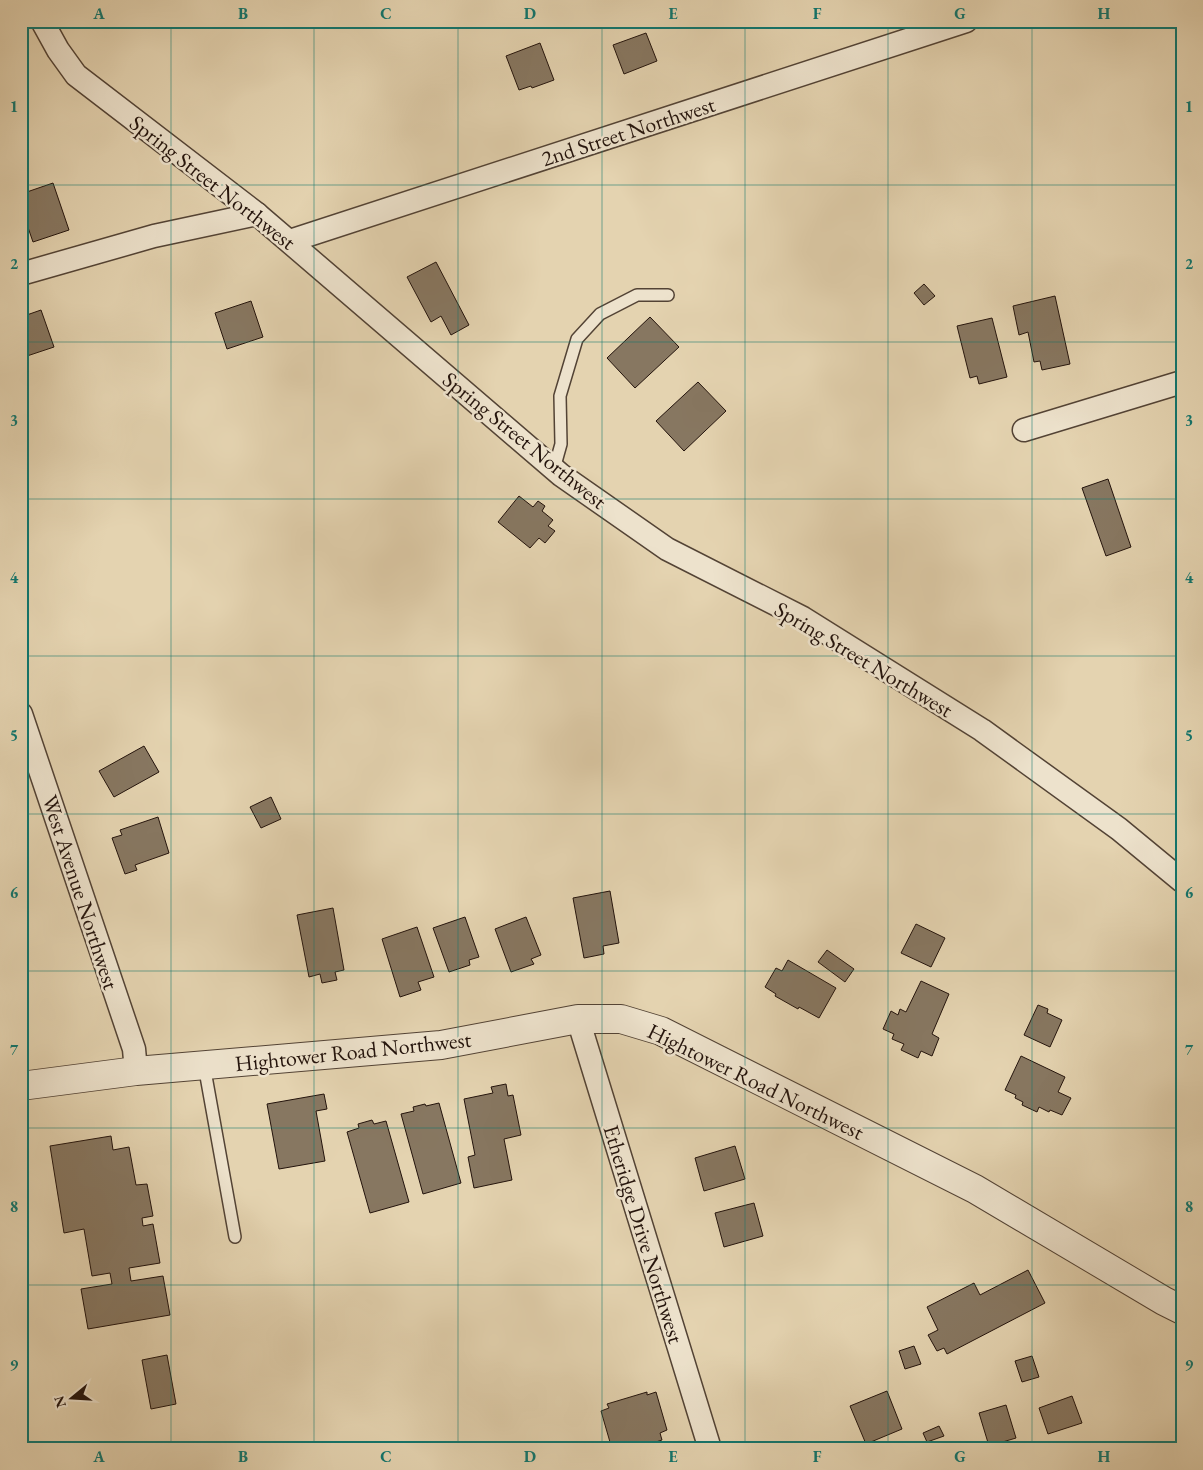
<svg xmlns="http://www.w3.org/2000/svg" width="1203" height="1470" font-family="'EB Garamond',serif">
  <style>
    .building { fill: #877761; stroke: #23130c }
    .lines { fill: none; stroke-linecap: round; stroke-linejoin: round }
    .service-casing { stroke: #534335; stroke-width: 14 }
    .minor-casing { stroke: #534335; stroke-width: 25 }
    .tertiary-casing { stroke: #534335; stroke-width: 30 }
    .service { stroke: #ede2cc; stroke-width: 11 }
    .minor { stroke: #ede2cc; stroke-width: 22 }
    .tertiary { stroke: #ede2cc; stroke-width: 28 }
    .grid { fill: none; stroke: #0f766e; stroke-width: 1; stroke-opacity: 0.55 }
    .labels { text-anchor: middle; stroke-width: 5; stroke-linejoin: round; paint-order: stroke }
    .street-label { font-size: 22px; fill: #23130c; stroke: #ede2cc }
    .neatline { fill: none; stroke: #0f766e; stroke-width: 2 }
    .grid-label { font-size: 16px; text-anchor: middle; font-weight: bold; fill: #0f766e }
  </style>
  <rect width="100%" height="100%" fill="#e4d3b0"/>
  <filter id="stains"><feTurbulence type="fractalNoise" baseFrequency=".004" numOctaves="4"/><feColorMatrix values="0 0 0 0 .2 0 0 0 0 .09 0 0 0 0 .02 0 0 0 .5 -.17"/></filter>
  <radialGradient id="worn" r=".72"><stop offset=".6" stop-color="#630" stop-opacity="0"/><stop offset="1" stop-color="#630" stop-opacity=".3"/></radialGradient>
  <!-- building -->
  <g class="building">
    <polygon points="646,33 657,61 624,74 613,45"/>
    <polygon points="540,43 554,80 532,88 531,86 519,90 506,56"/>
    <polygon points="53,183 69,230 33,242 21,207 21,194"/>
    <polygon points="436,262 469,325 451,335 441,316 431,322 407,277"/>
    <polygon points="924,284 935,296 924,305 914,293"/>
    <polygon points="1055,296 1070,364 1042,370 1040,361 1034,362 1028,332 1019,335 1013,306"/>
    <polygon points="251,301 263,337 227,349 215,313"/>
    <polygon points="41,310 54,347 21,358 21,317"/>
    <polygon points="650,317 679,347 635,388 607,358"/>
    <polygon points="992,318 1007,377 979,384 977,376 970,378 957,326"/>
    <polygon points="698,382 726,411 684,451 656,421"/>
    <polygon points="1108,479 1131,547 1106,556 1082,488"/>
    <polygon points="519,496 533,507 538,501 545,506 542,511 553,520 548,526 555,531 545,543 539,538 530,548 498,522"/>
    <polygon points="144,746 159,772 114,797 99,771"/>
    <polygon points="271,797 281,819 261,828 250,807"/>
    <polygon points="158,817 169,853 135,865 137,870 125,874 112,838 122,835 120,830"/>
    <polygon points="610,891 619,943 603,946 604,954 584,958 573,898"/>
    <polygon points="333,908 344,970 335,972 337,980 322,983 320,974 309,977 297,915"/>
    <polygon points="465,917 479,957 469,960 470,965 449,972 433,928"/>
    <polygon points="526,917 541,955 531,959 534,964 511,972 495,929"/>
    <polygon points="916,924 945,938 931,967 901,953"/>
    <polygon points="417,927 434,977 418,982 421,990 400,997 382,939"/>
    <polygon points="827,950 854,969 845,982 818,962"/>
    <polygon points="788,960 836,988 819,1018 799,1007 798,1009 775,996 776,994 765,987 776,968 782,971"/>
    <polygon points="921,981 949,994 932,1034 939,1038 932,1056 921,1051 918,1058 901,1050 904,1044 892,1039 894,1034 883,1029 891,1011 898,1015 900,1009 906,1012"/>
    <polygon points="1038,1005 1048,1009 1047,1013 1062,1020 1050,1047 1024,1035"/>
    <polygon points="1021,1056 1065,1077 1058,1092 1071,1098 1062,1115 1050,1110 1049,1112 1039,1107 1037,1112 1022,1105 1023,1102 1015,1098 1016,1095 1005,1090"/>
    <polygon points="506,1084 508,1096 513,1095 521,1135 504,1139 512,1180 474,1188 468,1157 475,1155 464,1099 493,1093 491,1087"/>
    <polygon points="324,1094 327,1109 316,1111 325,1161 279,1169 267,1104"/>
    <polygon points="439,1103 461,1183 423,1194 401,1114 414,1111 413,1107 425,1104 426,1106"/>
    <polygon points="372,1120 374,1124 386,1121 409,1202 370,1213 347,1132 359,1128 358,1124"/>
    <polygon points="111,1136 113,1150 129,1147 136,1185 147,1184 153,1216 142,1218 143,1226 153,1224 160,1263 129,1268 131,1281 163,1276 170,1315 88,1329 81,1289 112,1284 110,1273 92,1276 84,1229 64,1233 50,1146"/>
    <polygon points="735,1146 745,1179 704,1191 695,1158"/>
    <polygon points="754,1203 763,1236 724,1247 715,1213"/>
    <polygon points="1028,1270 1045,1303 947,1354 944,1348 937,1351 928,1335 938,1330 927,1307 974,1283 980,1295"/>
    <polygon points="914,1346 921,1364 905,1369 899,1351"/>
    <polygon points="167,1355 176,1404 151,1409 142,1360"/>
    <polygon points="1032,1356 1039,1377 1022,1382 1015,1361"/>
    <polygon points="887,1391 902,1429 866,1444 850,1406"/>
    <polygon points="647,1392 647,1395 656,1392 667,1430 660,1433 662,1440 634,1449 623,1449 622,1446 612,1449 601,1411 609,1408 607,1404"/>
    <polygon points="1072,1396 1082,1423 1048,1434 1039,1408"/>
    <polygon points="1006,1405 1016,1438 989,1446 979,1413"/>
    <polygon points="939,1426 944,1436 927,1442 923,1433"/>
  </g>
  <g class="lines">
    <!-- service casing -->
    <g class="service-casing">
      <g id="service">
        <polyline points="554,469 561,444 560,396 577,339 600,314 637,295 668,295"/>
        <polyline points="204,1065 235,1237"/>
      </g>
    </g>
    <!-- minor casing -->
    <g class="minor-casing">
      <g id="minor">
        <polyline points="42,21 58,50 76,75 257,214 561,475 667,549 803,618 982,730 1119,829 1182,881"/>
        <polyline points="290,241 966,21"/>
        <polyline points="21,274 154,236 257,214"/>
        <polyline points="1024,430 1182,382"/>
        <polyline points="21,714 134,1049 136,1071"/>
        <polyline points="578,1019 710,1449"/>
      </g>
    </g>
    <!-- tertiary casing -->
    <g class="tertiary-casing">
      <polyline id="tertiary" points="21,1086 136,1071 441,1045 578,1019 621,1019 661,1031 975,1189 1164,1301 1182,1310"/>
    </g>
    <!-- service -->
    <use href="#service" class="service"/>
    <!-- minor -->
    <use href="#minor" class="minor"/>
    <!-- tertiary -->
    <use href="#tertiary" class="tertiary"/>
  </g>
  <!-- grid -->
  <path class="grid" d="M171,21V1449M314,21V1449M458,21V1449M602,21V1449M745,21V1449M888,21V1449M1032,21V1449M21,185H1182M21,342H1182M21,499H1182M21,656H1182M21,814H1182M21,971H1182M21,1128H1182M21,1285H1182"/>
  <g class="labels">
    <!-- street labels -->
    <g class="street-label">
      <text transform="translate(628 131) rotate(-18)" y="8">2nd Street Northwest</text>
      <text transform="translate(213 182) rotate(38)" y="8">Spring Street Northwest</text>
      <text transform="translate(525 440) rotate(39)" y="8">Spring Street Northwest</text>
      <text transform="translate(864 659) rotate(31)" y="8">Spring Street Northwest</text>
      <text transform="translate(81 892) rotate(72)" y="8">West Avenue Northwest</text>
      <text transform="translate(353 1051) rotate(-6)" y="8">Hightower Road Northwest</text>
      <text transform="translate(756 1081) rotate(26)" y="8">Hightower Road Northwest</text>
      <text transform="translate(644 1234) rotate(73)" y="8">Etheridge Drive Northwest</text>
    </g>
  </g>
  <!-- margin -->
  <rect width="1203" height="1470" fill="none" stroke="#e4d3b0" stroke-width="55"/>
  <!-- north arrow -->
  <g transform="translate(72 1398) rotate(252)" stroke="#ede2cc" stroke-width="4" paint-order="stroke">
  <path d="M0-4L9 19L0 12L-9 19Z" fill="#23130c"/>
  <text y="-8" font-size="14" font-weight="bold" text-anchor="middle" fill="#23130c">N</text>
  </g>
  <rect x="28" y="28" width="1148" height="1414" class="neatline"/>
  <g class="grid-label">
    <text x="99" y="19">A</text>
    <text x="243" y="19">B</text>
    <text x="386" y="19">C</text>
    <text x="530" y="19">D</text>
    <text x="673" y="19">E</text>
    <text x="817" y="19">F</text>
    <text x="960" y="19">G</text>
    <text x="1104" y="19">H</text>
    <text x="14" y="112">1</text>
    <text x="1189" y="112">1</text>
    <text x="14" y="269">2</text>
    <text x="1189" y="269">2</text>
    <text x="14" y="426">3</text>
    <text x="1189" y="426">3</text>
    <text x="14" y="583">4</text>
    <text x="1189" y="583">4</text>
    <text x="14" y="741">5</text>
    <text x="1189" y="741">5</text>
    <text x="14" y="898">6</text>
    <text x="1189" y="898">6</text>
    <text x="14" y="1055">7</text>
    <text x="1189" y="1055">7</text>
    <text x="14" y="1212">8</text>
    <text x="1189" y="1212">8</text>
    <text x="14" y="1370">9</text>
    <text x="1189" y="1370">9</text>
    <text x="99" y="1462">A</text>
    <text x="243" y="1462">B</text>
    <text x="386" y="1462">C</text>
    <text x="530" y="1462">D</text>
    <text x="673" y="1462">E</text>
    <text x="817" y="1462">F</text>
    <text x="960" y="1462">G</text>
    <text x="1104" y="1462">H</text>
  </g>
  <rect width="100%" height="100%" filter="url(#stains)"/>
  <rect width="100%" height="100%" fill="url(#worn)"/>
</svg>
